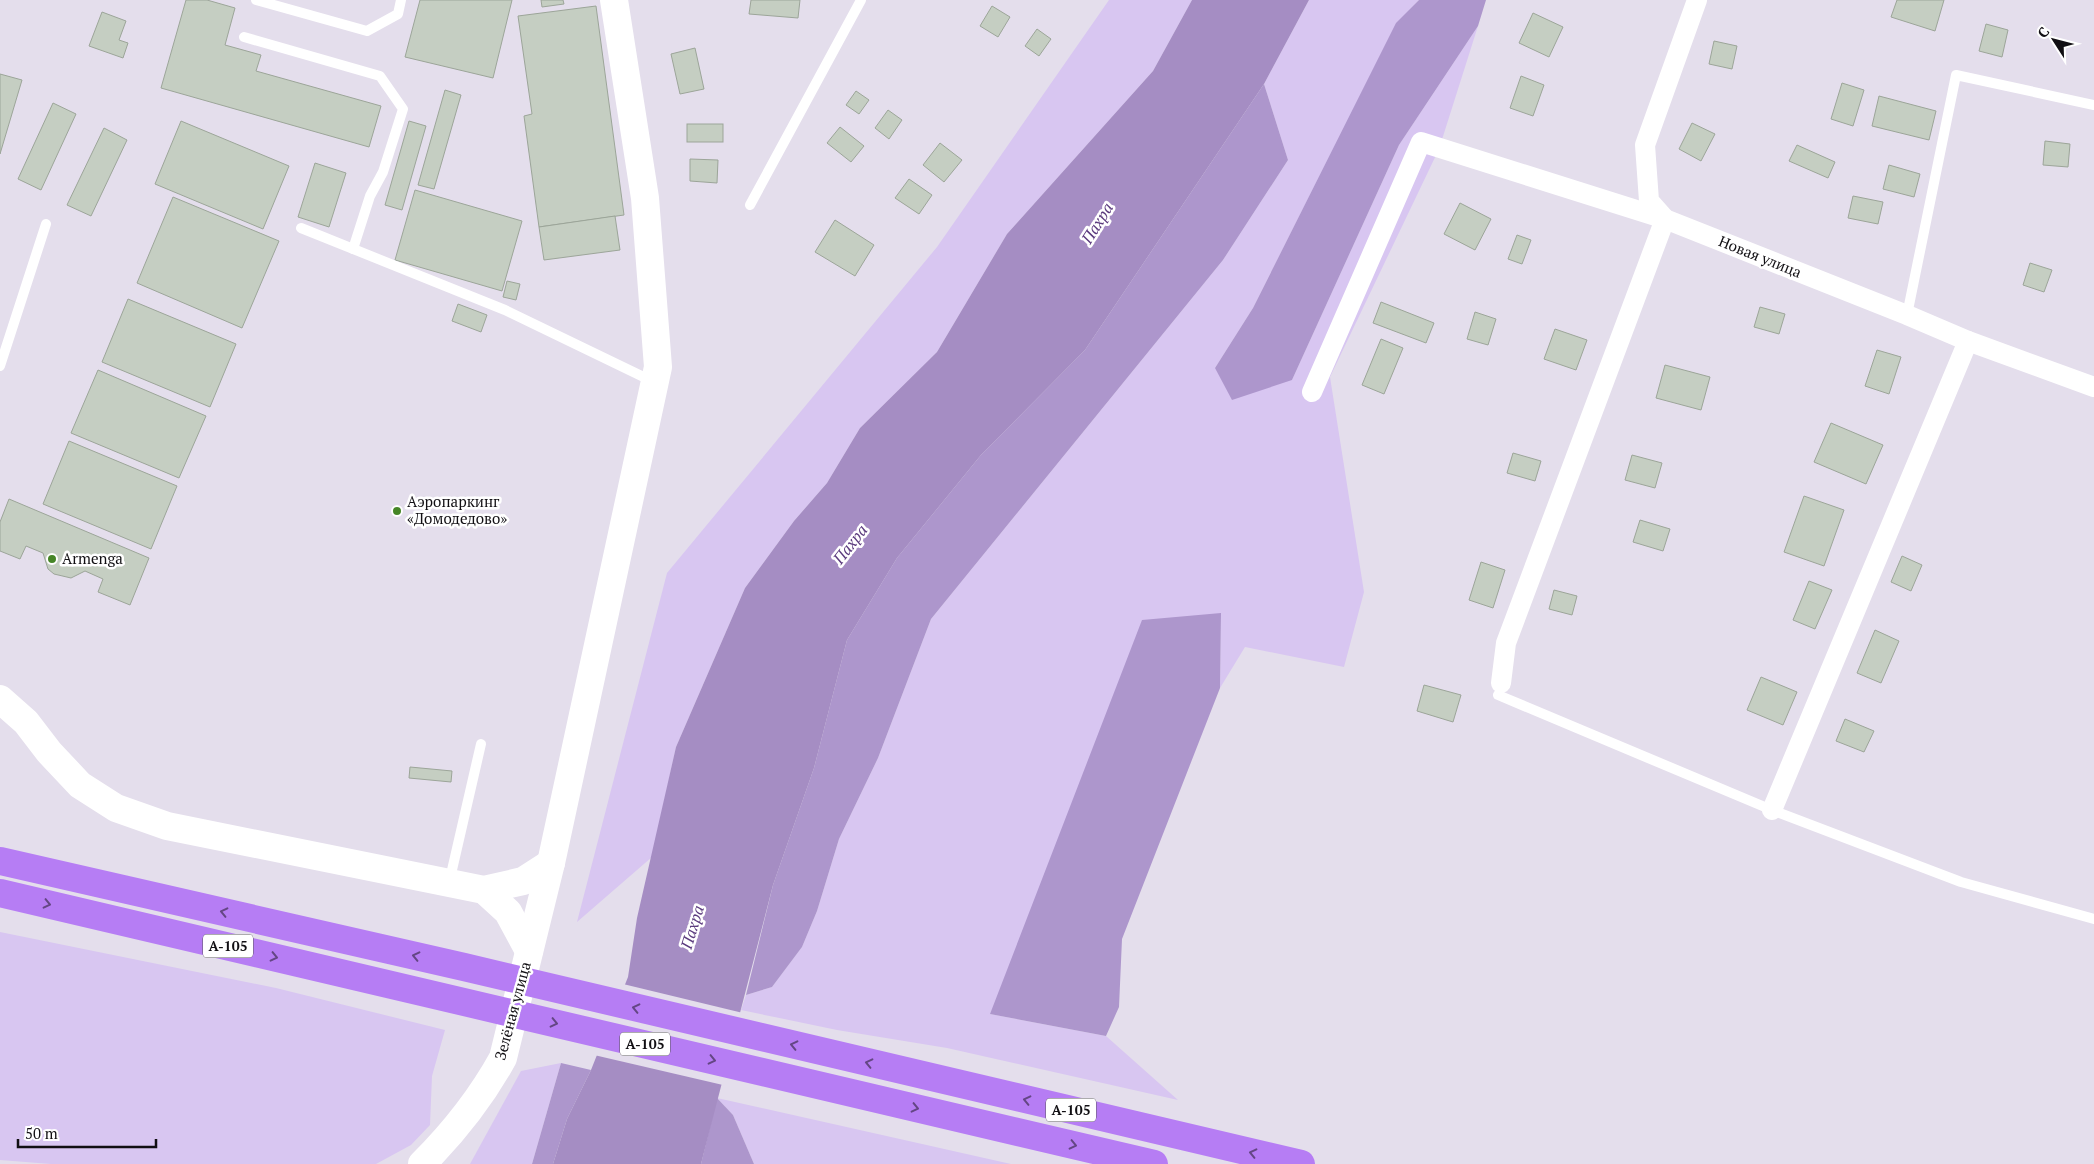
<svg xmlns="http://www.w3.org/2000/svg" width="2094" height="1164" font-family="'PT Serif',serif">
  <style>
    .green { fill: #d8c6f1 }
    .forest { fill: #ad96cc }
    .water { fill: #a58dc3 }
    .pier { fill: #e4deec }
    .building { fill: #c5cec2; stroke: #9ca599 }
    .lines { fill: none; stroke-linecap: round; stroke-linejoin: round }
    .lane { stroke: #fff; stroke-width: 10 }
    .street { stroke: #fff; stroke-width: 20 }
    .secondary { stroke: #fff; stroke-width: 28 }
    .highway { stroke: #b67df4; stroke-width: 28 }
    .oneway { stroke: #644684 }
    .poi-dot { fill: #458526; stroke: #fff; stroke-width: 2 }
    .labels { text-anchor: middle; stroke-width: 5; stroke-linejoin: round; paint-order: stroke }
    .shield { fill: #fff; stroke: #58575a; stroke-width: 1 }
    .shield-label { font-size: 14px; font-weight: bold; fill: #110f13 }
    .street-label { font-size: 15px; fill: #110f13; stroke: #fff }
    .poi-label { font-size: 15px; fill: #110f13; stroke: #fff; text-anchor: start }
    .water-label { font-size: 16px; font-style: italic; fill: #5b3b7e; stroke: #fff }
  </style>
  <rect width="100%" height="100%" fill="#e4deec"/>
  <!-- green -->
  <g class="green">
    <polygon points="1109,0 1192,0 1153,71 1007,234 937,352 860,428 827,483 794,521 745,588 676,747 652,857 577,922 667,573 937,247"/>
    <polygon points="1309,0 1419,0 1396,24 1253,308 1215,368 1292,380 1399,145 1478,26 1439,149 1330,377 1364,592 1344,667 1245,647 1220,688 1221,613 990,1014 1106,1036 1178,1100 947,1048 837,1030 741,1010 746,995 772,987 802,947 817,911 839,839 878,758 931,619 1223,260 1288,160 1264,84"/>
    <polygon points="0,932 276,988 445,1030 432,1076 430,1125 411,1145 376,1164 51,1164 0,1160"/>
    <polygon points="561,1063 532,1164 470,1164 521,1071"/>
    <polygon points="717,1098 1011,1164 754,1164 733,1115"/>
  </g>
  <!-- forest -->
  <g class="forest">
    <polygon points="1419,0 1486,0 1478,26 1399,145 1292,380 1232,400 1215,368 1253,308 1396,23"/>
    <polygon points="1264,84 1288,160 1223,260 931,619 878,758 839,839 817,911 802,947 772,987 746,995 773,885 814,768 847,640 897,558 981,455 1085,350"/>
    <polygon points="1221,613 1220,688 1122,939 1119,1007 1106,1036 990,1014 1142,620"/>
    <polygon points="561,1063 591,1070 567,1119 553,1164 532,1164"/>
    <polygon points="717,1098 733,1115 754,1164 701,1164"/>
  </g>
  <!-- water -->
  <polygon class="water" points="1192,0 1309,0 1264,84 1085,350 981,455 897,558 847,640 814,768 773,885 701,1164 553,1164 567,1119 591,1070 628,977 637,918 676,747 745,588 794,521 827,483 860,428 937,352 1007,234 1153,71"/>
  <!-- pier -->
  <polygon class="pier" points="623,984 743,1013 723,1085 594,1055"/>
  <!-- building -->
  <g class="building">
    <polygon points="186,0 207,0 235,8 225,45 261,55 256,71 381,106 369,147 161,88"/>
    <polygon points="420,0 512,0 493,78 405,57"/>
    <polygon points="541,0 563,0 564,4 542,7"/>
    <polygon points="751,0 800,0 798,18 749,14"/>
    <polygon points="1897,0 1944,0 1935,31 1891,17"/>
    <polygon points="596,6 624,215 539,227 524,116 532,114 518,16"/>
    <polygon points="992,6 1010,17 998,37 980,26"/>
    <polygon points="102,12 126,21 119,40 128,43 123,58 89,46"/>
    <polygon points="1533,13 1563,27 1549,57 1519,43"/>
    <polygon points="1986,24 2008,30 2002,57 1979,51"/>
    <polygon points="1037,29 1051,39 1039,56 1025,46"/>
    <polygon points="1714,41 1737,46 1732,69 1709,64"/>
    <polygon points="695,48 704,89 680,94 671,54"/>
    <polygon points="0,74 22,80 0,154"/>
    <polygon points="1521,76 1544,85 1533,116 1510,108"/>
    <polygon points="1842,83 1864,90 1853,126 1831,119"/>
    <polygon points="445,90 461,95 434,189 418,185"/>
    <polygon points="856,91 869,100 859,114 846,105"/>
    <polygon points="1879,96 1936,111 1929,140 1872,126"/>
    <polygon points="53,103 76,114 41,190 18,179"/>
    <polygon points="888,110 902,120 889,139 875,128"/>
    <polygon points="181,121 289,166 263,229 155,184"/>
    <polygon points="409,121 426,126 402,210 385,205"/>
    <polygon points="1692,123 1715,134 1701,161 1679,149"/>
    <rect x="687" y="124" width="36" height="18"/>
    <polygon points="840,127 864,146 851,162 827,143"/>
    <polygon points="104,128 127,140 91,216 67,205"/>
    <polygon points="2045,141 2070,144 2068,167 2043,165"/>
    <polygon points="940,143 962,160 944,182 923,165"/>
    <polygon points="1797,145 1835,162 1828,178 1789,161"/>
    <polygon points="690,159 718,160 717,183 690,181"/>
    <polygon points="315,163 346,173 329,227 298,217"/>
    <polygon points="1889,165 1920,174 1914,197 1883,189"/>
    <polygon points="909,179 932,195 919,214 895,198"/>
    <polygon points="415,190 522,221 502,291 395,260"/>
    <polygon points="1853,196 1883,202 1878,224 1848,218"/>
    <polygon points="173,197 279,241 242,328 137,283"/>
    <polygon points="1460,203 1491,219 1475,250 1444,234"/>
    <polygon points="615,216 620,250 544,260 539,227"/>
    <polygon points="835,220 874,245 855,276 815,252"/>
    <polygon points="1517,235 1531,240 1522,264 1508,259"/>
    <polygon points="2030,263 2052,270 2044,292 2023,285"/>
    <polygon points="507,281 520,284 516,300 503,297"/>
    <polygon points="128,299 236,344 210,407 102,362"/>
    <polygon points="1381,302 1434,323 1426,343 1373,323"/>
    <polygon points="458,304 487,315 481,332 452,321"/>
    <polygon points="1760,307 1785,314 1779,334 1754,327"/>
    <polygon points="1475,312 1496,319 1488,345 1467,339"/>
    <polygon points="1555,329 1587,340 1576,370 1544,359"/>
    <polygon points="1381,339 1403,348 1384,394 1362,385"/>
    <polygon points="1877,350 1901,357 1889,394 1865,386"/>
    <polygon points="1665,365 1710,377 1701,410 1656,398"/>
    <polygon points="98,370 206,416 179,478 71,433"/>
    <polygon points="1831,423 1883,445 1866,484 1814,462"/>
    <polygon points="69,441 177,486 151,549 43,504"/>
    <polygon points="1513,453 1541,461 1535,481 1507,473"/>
    <polygon points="1632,455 1662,463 1655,488 1625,480"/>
    <polygon points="1804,496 1844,510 1824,566 1784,552"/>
    <polygon points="9,499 149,558 130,605 98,592 103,579 85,571 71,578 54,574 48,569 43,553 26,546 20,559 0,551 0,522"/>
    <polygon points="1640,520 1670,529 1663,551 1633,542"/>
    <polygon points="1902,556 1922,565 1911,591 1891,582"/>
    <polygon points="1481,562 1505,570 1493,608 1469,600"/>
    <polygon points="1809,581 1832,590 1815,629 1793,620"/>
    <polygon points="1554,590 1577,596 1572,615 1549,609"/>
    <polygon points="1875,630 1899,641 1881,683 1857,673"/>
    <polygon points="1761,677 1797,692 1783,725 1747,710"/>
    <polygon points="1424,685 1461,695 1453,722 1417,711"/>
    <polygon points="1845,719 1874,731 1864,752 1836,741"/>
    <polygon points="410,767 452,771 451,782 409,778"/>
  </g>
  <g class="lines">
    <!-- lane -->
    <g class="lane">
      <polyline points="256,0 367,31 398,14 401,0"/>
      <polyline points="244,37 380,76 403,109 383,172 370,196 353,249"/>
      <polyline points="750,205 861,0"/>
      <polyline points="301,228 505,310 654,382"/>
      <polyline points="1907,315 1956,75 2094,105"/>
      <polyline points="0,366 46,224"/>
      <polyline points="1498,695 1772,810 1961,882 2094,919"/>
      <polyline points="449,883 481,744"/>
    </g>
    <!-- street -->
    <g class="street">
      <polyline points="1312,392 1421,142 1665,219 1907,315 1968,341 2094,387"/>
      <polyline points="1501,683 1506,643 1665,219 1649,201 1645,145 1697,0"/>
      <polyline points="1772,810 1968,341"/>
    </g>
    <!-- secondary -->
    <g class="secondary">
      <polyline points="0,699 26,722 49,752 80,785 116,808 167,826 484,890 523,881 551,863"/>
      <polyline points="484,890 508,912 529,951"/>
      <path d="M422,1164C454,1132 481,1098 503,1058L551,863L658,367L645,198L614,0"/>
    </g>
    <!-- highway -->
    <g class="highway">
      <polyline points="0,861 464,967 1301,1164"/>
      <polyline points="0,893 1154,1164"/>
    </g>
  </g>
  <!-- one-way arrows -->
  <defs><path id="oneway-chevron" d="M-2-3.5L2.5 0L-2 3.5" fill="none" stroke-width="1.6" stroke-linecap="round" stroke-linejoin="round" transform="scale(1.25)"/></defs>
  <g class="oneway">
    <use href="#oneway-chevron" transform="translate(47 904) rotate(13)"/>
    <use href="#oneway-chevron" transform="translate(224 912) rotate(-167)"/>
    <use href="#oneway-chevron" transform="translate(416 956) rotate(-167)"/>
    <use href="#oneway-chevron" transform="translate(274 957) rotate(13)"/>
    <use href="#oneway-chevron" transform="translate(636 1008) rotate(-167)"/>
    <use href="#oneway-chevron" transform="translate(554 1023) rotate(13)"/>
    <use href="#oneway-chevron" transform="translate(794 1045) rotate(-167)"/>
    <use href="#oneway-chevron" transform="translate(712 1060) rotate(13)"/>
    <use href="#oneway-chevron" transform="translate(869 1063) rotate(-167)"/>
    <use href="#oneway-chevron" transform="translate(1027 1100) rotate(-167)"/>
    <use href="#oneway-chevron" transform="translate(915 1108) rotate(13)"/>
    <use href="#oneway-chevron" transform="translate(1073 1145) rotate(13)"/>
    <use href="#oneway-chevron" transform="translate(1253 1153) rotate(-167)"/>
  </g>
  <!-- markers -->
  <g class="poi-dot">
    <circle cx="397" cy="511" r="5"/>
    <circle cx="52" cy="559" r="5"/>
  </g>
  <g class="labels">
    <!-- shield labels -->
    <g class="shield">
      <rect x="203" y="934.5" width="50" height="23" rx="4"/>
      <rect x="620" y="1032.5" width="50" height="23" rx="4"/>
      <rect x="1046" y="1098.5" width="50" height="23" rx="4"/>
    </g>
    <g class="shield-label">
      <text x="228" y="951">А-105</text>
      <text x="645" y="1049">А-105</text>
      <text x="1071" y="1115">А-105</text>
    </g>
    <!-- street labels -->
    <g class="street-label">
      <text transform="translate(1760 257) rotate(22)" y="5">Новая улица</text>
      <text transform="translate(513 1011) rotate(-75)" y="5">Зелёная улица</text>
    </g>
    <!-- poi labels -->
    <g class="poi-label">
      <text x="407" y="507">Аэропаркинг<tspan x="407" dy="17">«Домодедово»</tspan></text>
      <text x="62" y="564">Armenga</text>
    </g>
    <!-- water labels -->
    <g class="water-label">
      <text transform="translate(1097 223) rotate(-58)" y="6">Пахра</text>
      <text transform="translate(850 544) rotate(-52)" y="6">Пахра</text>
      <text transform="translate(692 927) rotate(-73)" y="6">Пахра</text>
    </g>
  </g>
  <!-- north arrow -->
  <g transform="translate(2054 40) rotate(306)" stroke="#ffffff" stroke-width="4" paint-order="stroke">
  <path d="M0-4L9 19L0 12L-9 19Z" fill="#110f13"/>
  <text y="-8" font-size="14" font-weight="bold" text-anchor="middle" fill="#110f13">С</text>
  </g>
  <!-- scale -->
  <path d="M18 1139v8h138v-8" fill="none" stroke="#110f13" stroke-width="2.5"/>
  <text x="25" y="1139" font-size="15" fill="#110f13" stroke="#ffffff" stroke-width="4" paint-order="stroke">50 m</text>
</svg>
